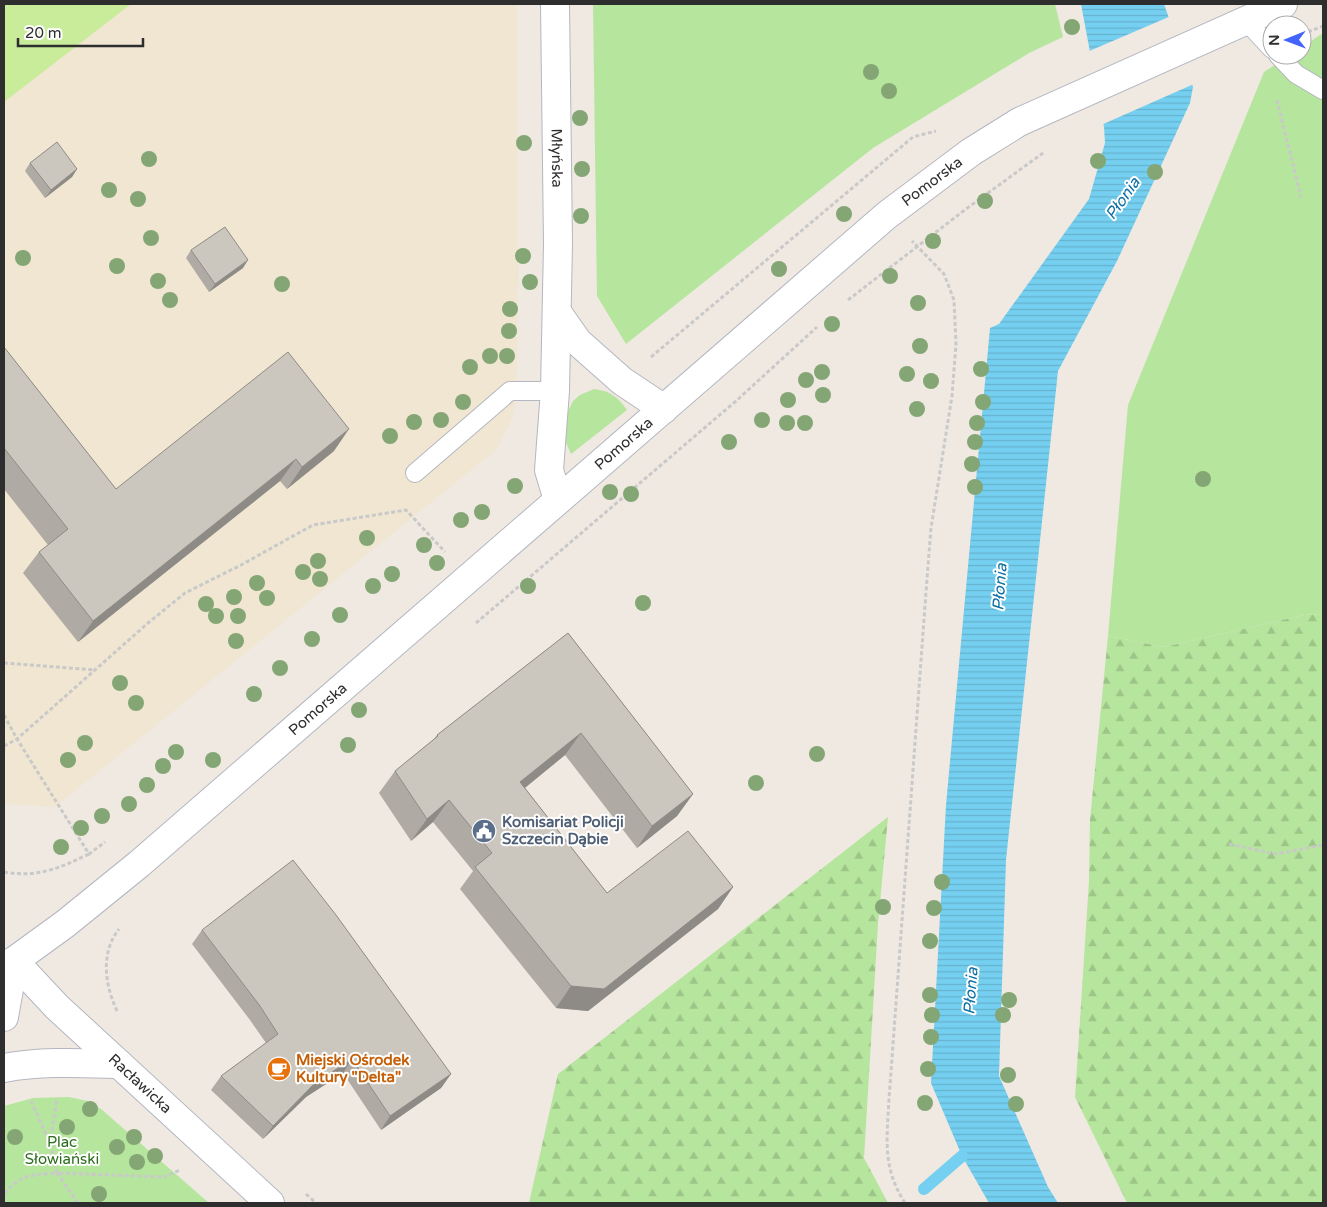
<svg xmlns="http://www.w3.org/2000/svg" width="1327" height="1207" font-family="'Varela Round',sans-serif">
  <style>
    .education { fill: #f0e6d1 }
    .green { fill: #b6e59e }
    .forest { fill: url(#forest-firs) }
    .pitch { fill: #c9ec9a }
    .water { fill: url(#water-rules) }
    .pier { fill: #efe9e1 }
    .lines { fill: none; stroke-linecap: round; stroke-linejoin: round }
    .stream { stroke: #75cff0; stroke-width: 12 }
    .service-casing { stroke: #b4b7c1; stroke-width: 20 }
    .minor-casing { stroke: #b4b7c1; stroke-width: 30 }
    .tertiary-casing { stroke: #b4b7c1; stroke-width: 30 }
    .path { stroke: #c9c9c9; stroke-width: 3; stroke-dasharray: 4 2.5; stroke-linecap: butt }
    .service { stroke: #fff; stroke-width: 18 }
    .minor { stroke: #fff; stroke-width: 28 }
    .tertiary { stroke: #fff; stroke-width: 28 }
    .tree { fill: #84a574 }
    .wall { fill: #afaba4 }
    .shaded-wall { fill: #8e8b86 }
    .building { fill: #cbc7bf; stroke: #8e8b86 }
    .labels { text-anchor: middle; stroke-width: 4; stroke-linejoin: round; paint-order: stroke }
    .street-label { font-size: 15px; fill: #2e2e2e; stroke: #fff }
    .service-label { font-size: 15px; font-weight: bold; fill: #4e5e75; stroke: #fff; text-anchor: start }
    .food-label { font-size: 15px; font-weight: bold; fill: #c56008; stroke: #fff; text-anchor: start }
    .park-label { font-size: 15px; fill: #2c6e1b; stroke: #fff }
    .water-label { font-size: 16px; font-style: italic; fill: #0d6fa3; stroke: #fff }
  </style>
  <defs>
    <pattern id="forest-firs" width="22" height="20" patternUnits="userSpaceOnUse" patternTransform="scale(1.25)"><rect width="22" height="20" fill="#b6e59e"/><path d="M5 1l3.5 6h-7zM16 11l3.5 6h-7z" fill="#9dc588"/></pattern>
    <pattern id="water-rules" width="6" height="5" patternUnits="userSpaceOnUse" patternTransform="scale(1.25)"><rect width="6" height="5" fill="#75cff0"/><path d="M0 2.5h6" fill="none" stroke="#66b2ce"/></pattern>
  </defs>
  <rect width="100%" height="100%" fill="#efe9e1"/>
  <!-- education -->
  <polygon class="education" points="4,4 517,4 518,292 516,400 512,418 497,449 55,807 4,804"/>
  <!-- green -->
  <g class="green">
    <polygon points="593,4 1055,4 1063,37 1029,53 873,148 626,344 597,296"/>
    <polygon points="1323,33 1323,614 1304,615 1164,647 1108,636 1128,405 1264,72 1290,55 1302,55 1302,47"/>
    <path d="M594,389C610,391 618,397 627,410L571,454L563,436L564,419L573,401L580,395Z"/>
    <polygon points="69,1097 87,1101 101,1109 209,1203 4,1203 4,1106 33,1098"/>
  </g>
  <!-- forest -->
  <g class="forest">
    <polygon points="1323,614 1323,1203 1127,1203 1075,1097 1089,881 1090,820 1108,636 1164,647 1304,615"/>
    <polygon points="888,817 878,924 864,1158 888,1203 529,1203 558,1074"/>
  </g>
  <!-- pitch -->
  <polygon class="pitch" points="4,4 131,4 4,102"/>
  <!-- water -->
  <polygon class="water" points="1081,4 1164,4 1193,87 1190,103 1117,261 1058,371 1006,860 999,1076 1048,1187 1058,1203 989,1203 962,1156 931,1083 946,805 990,328 999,324 1089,199 1105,143 1104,127"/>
  <!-- pier -->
  <polygon class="pier" points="1171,16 1194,84 1101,125 1087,52"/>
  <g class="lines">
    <!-- stream -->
    <polyline class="stream" points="924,1189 962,1156"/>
    <!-- service casing -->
    <g class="service-casing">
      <g id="service">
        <polyline points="1245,20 1272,49"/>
        <polyline points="1278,55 1296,74 1323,90"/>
        <polyline points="415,473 510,391 555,391"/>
      </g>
    </g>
    <!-- minor casing -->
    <g class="minor-casing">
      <g id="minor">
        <path id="s1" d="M555,4L558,244L555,391L549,470L558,500"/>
        <polyline points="557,312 578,342 622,381 664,409"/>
        <path id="s2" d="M14,961L57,1007L270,1203"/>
        <path d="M4,1068C41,1061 80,1063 119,1064"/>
      </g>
    </g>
    <!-- tertiary casing -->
    <g class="tertiary-casing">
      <g id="tertiary">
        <path id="s3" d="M4,966L14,961L65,924L139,864L887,215L971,152L1019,122L1283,4"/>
        <polyline points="4,1017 14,961"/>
      </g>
    </g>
    <!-- path -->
    <g class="path">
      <polyline points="1308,32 1323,26"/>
      <polyline points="1277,100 1301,197"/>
      <polyline points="848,300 966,209 1043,153"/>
      <polyline points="651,357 913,137 936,131"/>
      <polyline points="476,623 736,401 817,327"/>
      <polyline points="4,663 95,670"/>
      <polyline points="4,715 17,739 89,854 105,842"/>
      <polyline points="4,746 17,739 148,623 185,593 241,565 313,525 406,510 445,552"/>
      <polyline points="1229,844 1275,854 1323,845"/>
      <path d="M4,872C37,878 60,868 89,854L90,855"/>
      <path d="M117,1011C105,985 100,953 119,929"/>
      <polyline points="31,1101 50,1143 57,1098"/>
      <path d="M4,1193C23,1174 30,1175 57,1173L50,1143"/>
      <polyline points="306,1194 316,1203"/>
      <polyline points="78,1203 57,1173 164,1177 180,1170"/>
      <path d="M905,1203C882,1167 887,1140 889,1099L926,592L931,528L952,396L956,344L954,300L944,274L912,241"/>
    </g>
    <!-- service -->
    <use href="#service" class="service"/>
    <!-- minor -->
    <use href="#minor" class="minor"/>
    <!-- tertiary -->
    <use href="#tertiary" class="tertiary"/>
  </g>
  <!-- trees -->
  <g class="tree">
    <circle cx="1072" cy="27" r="8"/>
    <circle cx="871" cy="72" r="8"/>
    <circle cx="889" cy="91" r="8"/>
    <circle cx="580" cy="118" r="8"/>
    <circle cx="524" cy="143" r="8"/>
    <circle cx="149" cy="159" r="8"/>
    <circle cx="1098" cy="161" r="8"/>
    <circle cx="582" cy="169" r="8"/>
    <circle cx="1155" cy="172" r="8"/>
    <circle cx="109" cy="190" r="8"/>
    <circle cx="138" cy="199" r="8"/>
    <circle cx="985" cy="201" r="8"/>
    <circle cx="844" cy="214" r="8"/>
    <circle cx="581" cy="216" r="8"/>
    <circle cx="151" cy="238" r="8"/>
    <circle cx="933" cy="241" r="8"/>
    <circle cx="523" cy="256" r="8"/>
    <circle cx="23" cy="258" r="8"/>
    <circle cx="117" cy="266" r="8"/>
    <circle cx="779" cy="269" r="8"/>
    <circle cx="890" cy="276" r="8"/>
    <circle cx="158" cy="281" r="8"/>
    <circle cx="530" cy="282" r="8"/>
    <circle cx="282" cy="284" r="8"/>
    <circle cx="170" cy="300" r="8"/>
    <circle cx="918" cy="303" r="8"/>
    <circle cx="510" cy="309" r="8"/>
    <circle cx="832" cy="324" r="8"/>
    <circle cx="509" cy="331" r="8"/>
    <circle cx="920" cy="346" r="8"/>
    <circle cx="490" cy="356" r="8"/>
    <circle cx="507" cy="356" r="8"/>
    <circle cx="470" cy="367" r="8"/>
    <circle cx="981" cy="369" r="8"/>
    <circle cx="822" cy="372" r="8"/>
    <circle cx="907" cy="374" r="8"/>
    <circle cx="806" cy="380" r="8"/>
    <circle cx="931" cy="381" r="8"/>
    <circle cx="823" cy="395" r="8"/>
    <circle cx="788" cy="400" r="8"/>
    <circle cx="463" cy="402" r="8"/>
    <circle cx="983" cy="402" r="8"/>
    <circle cx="917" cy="409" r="8"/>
    <circle cx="441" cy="420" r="8"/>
    <circle cx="762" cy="420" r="8"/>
    <circle cx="414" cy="422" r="8"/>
    <circle cx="787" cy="423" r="8"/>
    <circle cx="805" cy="423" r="8"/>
    <circle cx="977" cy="423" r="8"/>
    <circle cx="390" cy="436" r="8"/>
    <circle cx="729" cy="442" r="8"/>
    <circle cx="975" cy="442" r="8"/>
    <circle cx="972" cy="464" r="8"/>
    <circle cx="1203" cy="479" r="8"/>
    <circle cx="515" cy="486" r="8"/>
    <circle cx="975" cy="487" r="8"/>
    <circle cx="610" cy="492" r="8"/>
    <circle cx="631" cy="494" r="8"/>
    <circle cx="482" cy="512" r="8"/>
    <circle cx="461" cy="520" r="8"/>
    <circle cx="367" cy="538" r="8"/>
    <circle cx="424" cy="545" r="8"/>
    <circle cx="318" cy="561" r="8"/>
    <circle cx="437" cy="563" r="8"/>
    <circle cx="303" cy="572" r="8"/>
    <circle cx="392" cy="574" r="8"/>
    <circle cx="320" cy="579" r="8"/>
    <circle cx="257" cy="583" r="8"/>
    <circle cx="373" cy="586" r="8"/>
    <circle cx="528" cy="586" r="8"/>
    <circle cx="234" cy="597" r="8"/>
    <circle cx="267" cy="598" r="8"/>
    <circle cx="643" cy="603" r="8"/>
    <circle cx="206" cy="604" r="8"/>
    <circle cx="340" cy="615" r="8"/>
    <circle cx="216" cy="616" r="8"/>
    <circle cx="238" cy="616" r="8"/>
    <circle cx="312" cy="639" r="8"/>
    <circle cx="236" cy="641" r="8"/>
    <circle cx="280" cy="668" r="8"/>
    <circle cx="120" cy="683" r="8"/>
    <circle cx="254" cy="694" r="8"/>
    <circle cx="136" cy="703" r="8"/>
    <circle cx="359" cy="710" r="8"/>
    <circle cx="85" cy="743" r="8"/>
    <circle cx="348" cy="745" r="8"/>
    <circle cx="176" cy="752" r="8"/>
    <circle cx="817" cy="754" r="8"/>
    <circle cx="68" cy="760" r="8"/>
    <circle cx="213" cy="760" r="8"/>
    <circle cx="163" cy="766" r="8"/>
    <circle cx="756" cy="783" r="8"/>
    <circle cx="147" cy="785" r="8"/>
    <circle cx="129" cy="804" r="8"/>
    <circle cx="102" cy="816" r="8"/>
    <circle cx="81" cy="828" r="8"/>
    <circle cx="61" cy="847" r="8"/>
    <circle cx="942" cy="882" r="8"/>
    <circle cx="883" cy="907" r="8"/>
    <circle cx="934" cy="908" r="8"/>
    <circle cx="930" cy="941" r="8"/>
    <circle cx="930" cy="995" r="8"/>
    <circle cx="1009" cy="1000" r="8"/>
    <circle cx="932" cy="1015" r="8"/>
    <circle cx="1003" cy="1015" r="8"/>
    <circle cx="931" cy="1037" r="8"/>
    <circle cx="928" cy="1069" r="8"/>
    <circle cx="1008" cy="1075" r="8"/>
    <circle cx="925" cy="1103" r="8"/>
    <circle cx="1016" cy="1104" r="8"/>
    <circle cx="90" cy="1109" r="8"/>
    <circle cx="67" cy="1127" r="8"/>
    <circle cx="15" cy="1137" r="8"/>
    <circle cx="134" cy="1137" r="8"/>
    <circle cx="117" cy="1147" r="8"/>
    <circle cx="155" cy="1156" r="8"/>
    <circle cx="137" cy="1162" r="8"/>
    <circle cx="99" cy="1194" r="8"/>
  </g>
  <!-- wall -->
  <g class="wall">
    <polygon points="30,163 77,169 72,177 45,198 25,171"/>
    <polygon points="191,250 243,268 209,292 186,258"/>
    <polygon points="4,347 116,489 334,451 287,489 280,481 78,642 23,573 39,552 48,545 4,489"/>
    <polygon points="568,633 693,794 677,816 637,848 565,755 525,788 607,893 733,887 718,909 588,1011 556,1008 460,889 473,871 433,822 411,841 379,793 395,771 434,739 437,735"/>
    <polygon points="202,930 451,1074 441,1088 381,1130 343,1073 306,1097 263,1139 211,1090 221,1076 266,1043 250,1020 192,944"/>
  </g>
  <!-- shaded-wall -->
  <g class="shaded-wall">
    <polygon points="77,169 72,177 45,198 51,190"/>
    <polygon points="248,260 243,268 209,292 215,284"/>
    <polygon points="349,429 334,451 287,489 302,467"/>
    <polygon points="296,459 280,481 78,642 93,621"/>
    <polygon points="581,733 565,755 505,804 520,782"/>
    <polygon points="693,794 677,816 637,848 652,826"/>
    <polygon points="449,800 433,822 411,841 427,819"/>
    <polygon points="733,887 718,909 588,1011 556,1008 571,986"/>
    <polygon points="352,1059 343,1073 306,1097 263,1139 273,1126 315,1083"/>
    <polygon points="451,1074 441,1088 381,1130 390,1116"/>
  </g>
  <!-- building -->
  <g class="building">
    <polygon points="57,142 77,169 51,190 30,163"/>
    <polygon points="225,227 248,260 215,284 191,250"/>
    <polygon points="4,347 116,489 288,352 349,429 302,467 296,459 93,621 39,552 68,529 4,448"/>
    <polygon points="568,633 693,794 652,826 581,733 520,782 607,893 688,831 733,887 604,989 571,986 475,867 492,853 449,800 427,819 395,771 438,736 437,735"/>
    <polygon points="293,860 336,915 451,1074 390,1116 352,1059 315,1083 273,1126 221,1076 278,1034 260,1006 202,930"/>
  </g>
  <!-- icons -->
  <defs>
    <g id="civic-disc" transform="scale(1.25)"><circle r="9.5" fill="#5c6f8a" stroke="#fff"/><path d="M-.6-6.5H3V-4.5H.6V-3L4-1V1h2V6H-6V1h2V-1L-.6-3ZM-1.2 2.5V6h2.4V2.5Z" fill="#fff"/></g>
    <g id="cafe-disc" transform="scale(1.25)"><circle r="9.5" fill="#e8710a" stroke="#fff"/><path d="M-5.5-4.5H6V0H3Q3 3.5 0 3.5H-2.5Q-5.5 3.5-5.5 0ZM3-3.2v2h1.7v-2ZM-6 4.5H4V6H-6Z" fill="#fff"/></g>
  </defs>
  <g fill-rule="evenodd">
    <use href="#civic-disc" x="484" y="831"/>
    <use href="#cafe-disc" x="279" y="1069"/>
  </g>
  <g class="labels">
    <!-- street labels -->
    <g class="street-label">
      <text dy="5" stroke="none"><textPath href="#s1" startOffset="154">Młyńska</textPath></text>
      <text dy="5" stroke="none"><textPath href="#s3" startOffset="1216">Pomorska</textPath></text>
      <text dy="5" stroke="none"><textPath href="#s3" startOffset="811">Pomorska</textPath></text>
      <text dy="5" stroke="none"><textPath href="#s3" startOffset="406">Pomorska</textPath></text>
      <text dy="5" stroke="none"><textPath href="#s2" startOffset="176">Racławicka</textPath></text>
    </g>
    <!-- service labels -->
    <g class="service-label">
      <text x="502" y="827">Komisariat Policji<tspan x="502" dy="17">Szczecin Dąbie</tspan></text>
    </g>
    <!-- food labels -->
    <g class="food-label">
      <text x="296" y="1065">Miejski Ośrodek<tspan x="296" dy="17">Kultury "Delta"</tspan></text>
    </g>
    <!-- park labels -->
    <g class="park-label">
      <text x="62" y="1147">Plac<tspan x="62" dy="17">Słowiański</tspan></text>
    </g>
    <!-- water labels -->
    <g class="water-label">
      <text transform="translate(1122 198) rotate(-55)" y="6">Płonia</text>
      <text transform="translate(999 587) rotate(-86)" y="6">Płonia</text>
      <text transform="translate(970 991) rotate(-86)" y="6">Płonia</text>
    </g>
  </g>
  <!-- border -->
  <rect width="1327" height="1207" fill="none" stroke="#2e2e2e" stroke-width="10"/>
  <!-- north arrow -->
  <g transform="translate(1287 40) rotate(269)"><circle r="24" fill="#ffffff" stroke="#ababab"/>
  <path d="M0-4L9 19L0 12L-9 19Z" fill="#4264fb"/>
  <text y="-8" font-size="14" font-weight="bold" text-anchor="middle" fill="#2e2e2e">N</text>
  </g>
  <!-- scale -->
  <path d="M18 38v8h125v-8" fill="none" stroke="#2e2e2e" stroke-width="2.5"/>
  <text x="25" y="38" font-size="15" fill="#2e2e2e" stroke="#ffffff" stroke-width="4" paint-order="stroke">20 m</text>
</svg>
